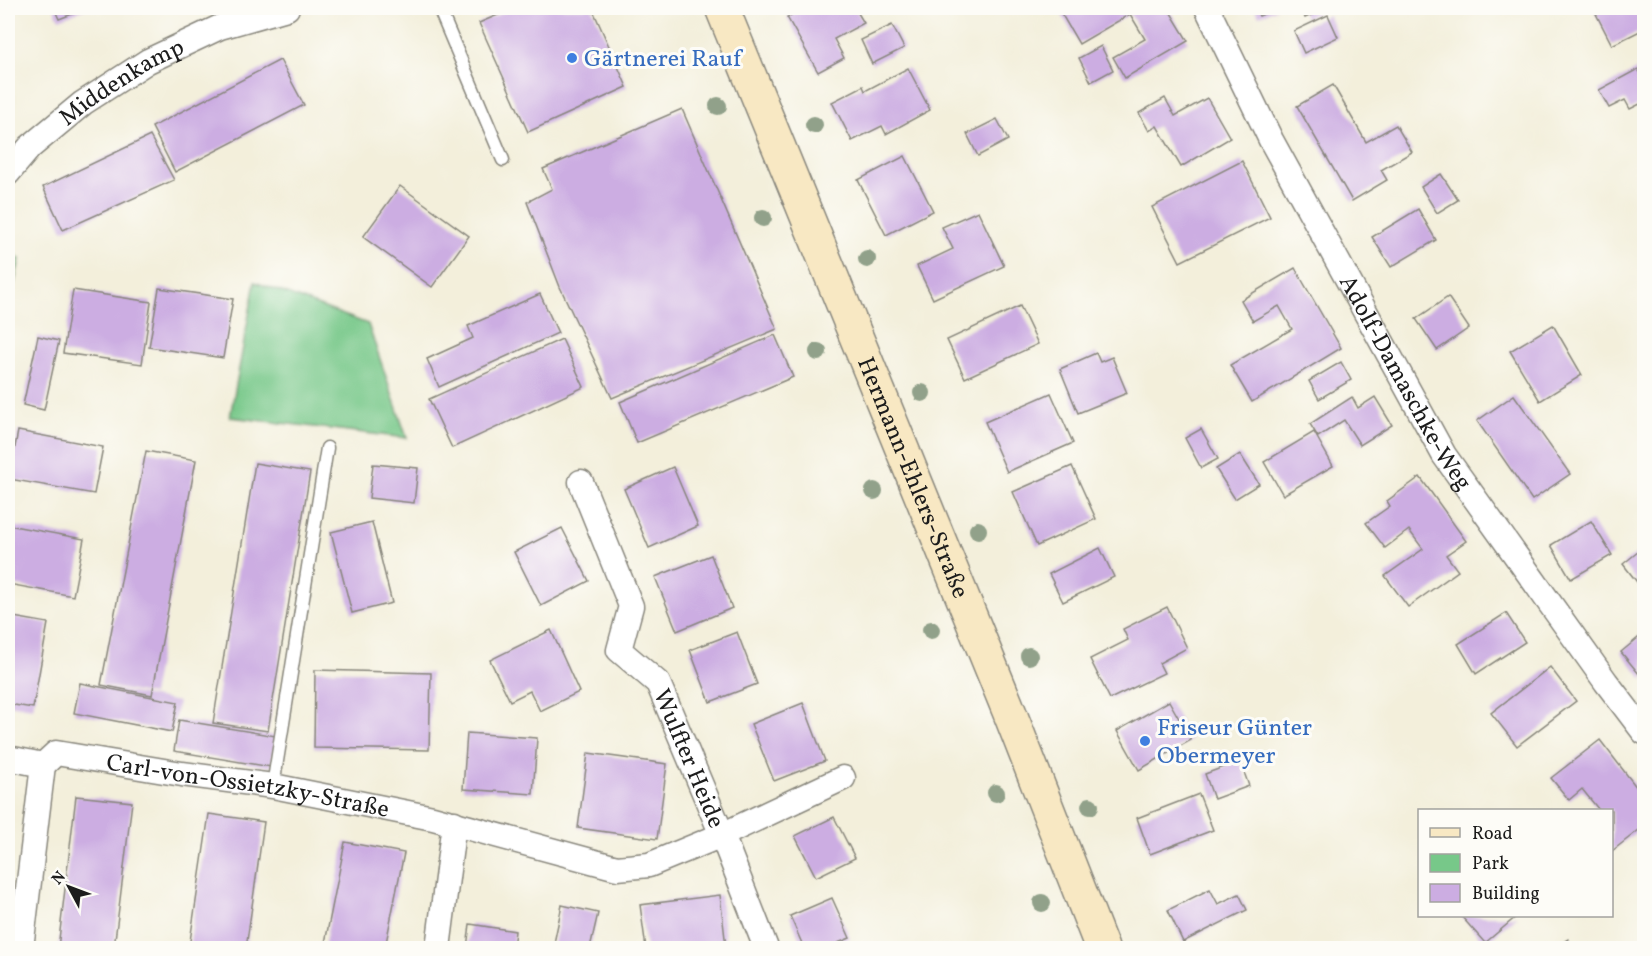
<svg xmlns="http://www.w3.org/2000/svg" width="1652" height="956" font-family="Vollkorn,serif">
  <style>
    .green { fill: #77c889; stroke: #4a7252; stroke-width: 1.5 }
    .building { fill: #ccade2 }
    .lines { fill: none; stroke-linecap: round; stroke-linejoin: round }
    .lane-casing { stroke: #88867c; stroke-width: 15 }
    .street-casing { stroke: #88867c; stroke-width: 27 }
    .secondary-casing { stroke: #88867c; stroke-width: 36 }
    .lane { stroke: #fff; stroke-width: 12 }
    .street { stroke: #fff; stroke-width: 24 }
    .secondary { stroke: #f8e8c3; stroke-width: 33 }
    .tree { fill: #91a18a }
    .shop-dot { fill: #3f7fe0; stroke: #fdfcf7; stroke-width: 2 }
    .labels { text-anchor: middle; stroke-width: 6; stroke-linejoin: round; paint-order: stroke }
    .shop-label { font-size: 24px; fill: #366cbe; stroke: #fdfcf7; text-anchor: start }
    .street-label { font-size: 24px; fill: #1c1c1c; stroke: #fdfcf7 }
  </style>
  <rect width="100%" height="100%" fill="#fdfcf7"/>
  <filter id="ink" filterUnits="userSpaceOnUse"><feTurbulence type="fractalNoise" baseFrequency=".0167" numOctaves="2"/><feDisplacementMap in="SourceGraphic" scale="12" xChannelSelector="R" yChannelSelector="G"/><feConvolveMatrix kernelMatrix="1 2 1 2 8 2 1 2 1" color-interpolation-filters="sRGB"/></filter>
  <filter id="wash" filterUnits="userSpaceOnUse"><feTurbulence type="fractalNoise" baseFrequency=".008" numOctaves="4" result="noise"/><feDisplacementMap in="SourceGraphic" scale="24" xChannelSelector="R" yChannelSelector="G"/><feGaussianBlur stdDeviation="1.35" result="paint"/><feColorMatrix in="noise" values="0 0 0 0 0 0 0 0 0 0 0 0 0 0 0 0 0 1.4 0 .05"/><feComposite in="paint" operator="in"/></filter>
  <g filter="url(#wash)">
    <rect width="100%" height="100%" fill="#f3efdb"/>
    <!-- green -->
    <g class="green">
      <polygon points="8,249 20,259 8,310"/>
      <polygon points="255,282 368,324 407,438 230,417"/>
    </g>
    <g id="blocks">
      <!-- building -->
      <g class="building">
        <polygon points="54,8 88,8 59,19"/>
        <polygon points="514,8 592,8 627,87 528,132 479,23"/>
        <polygon points="806,8 855,8 864,23 834,39 844,58 818,72 787,17"/>
        <polygon points="1058,8 1168,8 1188,41 1125,78 1113,57 1145,39 1130,14 1079,44"/>
        <polygon points="1255,8 1278,8 1259,16"/>
        <polygon points="1301,8 1327,8 1305,18"/>
        <polygon points="1593,8 1644,8 1644,29 1612,45"/>
        <polygon points="1328,15 1338,37 1304,53 1294,31"/>
        <polygon points="892,25 904,48 872,64 861,40"/>
        <polygon points="1101,46 1113,70 1091,82 1079,58"/>
        <polygon points="280,60 304,105 175,172 152,127"/>
        <polygon points="908,68 930,110 886,134 882,126 852,141 832,102 863,86 865,91"/>
        <polygon points="1638,69 1642,77 1644,76 1644,102 1630,109 1625,100 1609,108 1599,90"/>
        <polygon points="1333,85 1366,142 1396,125 1412,152 1381,170 1387,180 1352,201 1297,106"/>
        <polygon points="1165,98 1175,116 1207,98 1230,138 1181,167 1157,126 1149,131 1139,113"/>
        <polygon points="682,109 777,329 612,398 560,287 527,202 552,189 543,169"/>
        <polygon points="997,119 1008,140 978,156 967,134"/>
        <polygon points="150,136 174,180 63,230 43,187"/>
        <polygon points="905,156 933,211 886,235 858,180"/>
        <polygon points="1242,161 1270,217 1180,262 1152,207"/>
        <polygon points="1441,174 1458,200 1437,213 1421,187"/>
        <polygon points="400,186 469,236 432,287 363,237"/>
        <polygon points="1418,209 1436,240 1391,267 1372,237"/>
        <polygon points="978,211 1004,266 933,299 917,266 953,249 942,227"/>
        <polygon points="1295,268 1341,348 1252,402 1230,365 1292,329 1279,306 1253,321 1241,300"/>
        <polygon points="159,288 233,299 223,358 149,347"/>
        <polygon points="73,290 151,302 142,364 63,353"/>
        <polygon points="540,294 558,333 439,387 427,359 473,338 468,326"/>
        <polygon points="1448,297 1469,328 1437,350 1416,319"/>
        <polygon points="1020,306 1038,344 965,378 947,340"/>
        <polygon points="1553,325 1582,375 1540,401 1510,351"/>
        <polygon points="775,335 793,377 637,443 620,402"/>
        <polygon points="38,336 59,341 44,410 23,405"/>
        <polygon points="562,339 584,387 452,448 429,399"/>
        <polygon points="1096,353 1100,362 1112,357 1127,393 1078,413 1060,369"/>
        <polygon points="1341,362 1351,380 1319,399 1309,381"/>
        <polygon points="1051,393 1073,443 1007,472 985,422"/>
        <polygon points="1514,395 1570,474 1532,500 1477,421"/>
        <polygon points="1352,397 1358,408 1375,397 1392,425 1360,445 1344,420 1318,437 1310,424"/>
        <polygon points="1201,429 1218,459 1201,468 1185,438"/>
        <polygon points="18,431 103,447 94,494 9,479"/>
        <polygon points="1314,432 1333,466 1283,495 1264,462"/>
        <polygon points="146,451 196,460 152,695 101,685"/>
        <polygon points="1240,454 1259,484 1235,499 1216,469"/>
        <polygon points="255,463 310,472 268,731 213,723"/>
        <polygon points="373,464 418,468 414,503 369,498"/>
        <polygon points="1072,466 1096,519 1037,546 1013,492"/>
        <polygon points="673,467 698,526 649,548 624,489"/>
        <polygon points="1420,477 1466,541 1446,555 1458,571 1408,607 1385,576 1423,549 1409,530 1385,548 1366,523 1390,506 1387,501"/>
        <polygon points="1591,521 1612,555 1571,579 1551,545"/>
        <polygon points="372,522 392,603 352,613 331,532"/>
        <polygon points="8,525 84,539 73,596 8,584"/>
        <polygon points="562,528 589,581 541,606 514,552"/>
        <polygon points="1644,547 1644,591 1623,564"/>
        <polygon points="1100,548 1114,577 1063,602 1049,574"/>
        <polygon points="711,555 732,608 677,631 655,577"/>
        <polygon points="1167,607 1187,648 1159,663 1164,673 1110,699 1090,659 1128,640 1123,629"/>
        <polygon points="1506,613 1525,642 1476,674 1458,644"/>
        <polygon points="8,616 48,623 33,708 8,704"/>
        <polygon points="551,630 579,692 540,711 530,691 510,701 490,660"/>
        <polygon points="737,632 757,684 710,702 690,650"/>
        <polygon points="1644,633 1644,680 1621,652"/>
        <polygon points="1550,667 1576,701 1517,746 1491,713"/>
        <polygon points="315,670 431,673 429,750 314,748"/>
        <polygon points="80,683 178,702 172,732 74,713"/>
        <polygon points="1169,701 1191,740 1139,770 1117,731"/>
        <polygon points="803,703 825,761 774,781 751,724"/>
        <polygon points="179,720 276,736 271,767 174,751"/>
        <polygon points="467,733 537,738 533,794 463,789"/>
        <polygon points="1600,740 1644,797 1644,826 1612,851 1612,810 1599,810 1582,789 1569,800 1551,778"/>
        <polygon points="588,753 667,764 657,839 578,828"/>
        <polygon points="1240,761 1249,786 1214,799 1205,774"/>
        <polygon points="1199,794 1213,830 1150,854 1137,818"/>
        <polygon points="76,796 132,802 114,948 58,948"/>
        <polygon points="209,814 264,822 246,948 189,948"/>
        <polygon points="834,817 855,858 816,877 795,836"/>
        <polygon points="345,842 404,853 385,948 324,948"/>
        <polygon points="1210,889 1218,904 1239,894 1247,910 1183,942 1168,910"/>
        <polygon points="720,895 726,947 646,948 640,905"/>
        <polygon points="832,898 850,938 826,948 804,948 790,916"/>
        <polygon points="562,905 598,913 590,948 553,948"/>
        <polygon points="1461,916 1517,916 1485,943"/>
        <polygon points="470,924 515,931 513,948 467,948"/>
        <polygon points="1568,939 1575,948 1554,948"/>
      </g>
    </g>
  </g>
  <g filter="url(#ink)">
    <use href="#blocks" fill-opacity="0" stroke="#88867c" stroke-width="1.5"/>
    <g class="lines">
      <!-- lane casing -->
      <g class="lane-casing">
        <g id="lane">
          <polyline points="439,8 503,160"/>
          <polyline points="273,786 327,448"/>
        </g>
      </g>
      <!-- street casing -->
      <g class="street-casing">
        <g id="street">
          <path id="s1" d="M1207,8L1271,140L1444,455L1606,682L1644,732"/>
          <path id="s2" d="M8,173L30,147L83,103L148,61L220,27L287,8"/>
          <path id="s3" d="M581,482L631,606L619,650L658,683L722,835L766,948"/>
          <path id="s4" d="M8,758L43,765L56,753L182,774L273,786L433,818L617,868L649,865L722,835L843,778"/>
          <polyline points="21,948 43,765"/>
          <polyline points="438,948 454,823"/>
        </g>
      </g>
      <!-- secondary casing -->
      <g class="secondary-casing">
        <g id="secondary">
          <path id="s5" d="M722,8L1009,711L1102,948"/>
        </g>
      </g>
      <!-- lane -->
      <use href="#lane" class="lane"/>
      <!-- street -->
      <use href="#street" class="street"/>
      <!-- secondary -->
      <use href="#secondary" class="secondary"/>
    </g>
    <!-- trees -->
    <g class="tree">
      <circle cx="718" cy="106" r="9"/>
      <circle cx="814" cy="125" r="9"/>
      <circle cx="763" cy="218" r="9"/>
      <circle cx="867" cy="259" r="9"/>
      <circle cx="818" cy="352" r="9"/>
      <circle cx="922" cy="393" r="9"/>
      <circle cx="874" cy="491" r="9"/>
      <circle cx="978" cy="530" r="9"/>
      <circle cx="931" cy="630" r="9"/>
      <circle cx="1029" cy="656" r="9"/>
      <circle cx="996" cy="793" r="9"/>
      <circle cx="1090" cy="806" r="9"/>
      <circle cx="1042" cy="903" r="9"/>
    </g>
  </g>
  <!-- markers -->
  <g class="shop-dot">
    <circle cx="572" cy="58" r="6"/>
    <circle cx="1145" cy="741" r="6"/>
  </g>
  <g class="labels">
    <!-- shop labels -->
    <g class="shop-label">
      <text x="584" y="66">Gärtnerei Rauf</text>
      <text x="1157" y="735">Friseur Günter<tspan x="1157" dy="28">Obermeyer</tspan></text>
    </g>
    <!-- street labels -->
    <g class="street-label">
      <text dy="8" stroke="none"><textPath href="#s2" startOffset="147">Middenkamp</textPath></text>
      <text dy="8" stroke="none"><textPath href="#s1" startOffset="424">Adolf-Damaschke-Weg</textPath></text>
      <text dy="8" stroke="none"><textPath href="#s5" startOffset="507">Hermann-Ehlers-Straße</textPath></text>
      <text dy="8" stroke="none"><textPath href="#s3" startOffset="312">Wulfter Heide</textPath></text>
      <text dy="8" stroke="none"><textPath href="#s4" startOffset="248">Carl-von-Ossietzky-Straße</textPath></text>
    </g>
  </g>
  <!-- margin -->
  <rect width="1652" height="956" fill="none" stroke="#fdfcf7" stroke-width="30"/>
  <!-- legend -->
  <rect x="1418" y="809" width="195" height="108" fill="#fdfcf7" stroke="#a3a29f" stroke-width="1.5"/>
  <rect x="1430" y="828" width="30" height="9" fill="#f8e8c3" stroke="#a3a29f" stroke-width="1.5"/>
  <text x="1472" y="839" font-size="18" fill="#1c1c1c">Road</text>
  <rect x="1430" y="854" width="30" height="18" fill="#77c889" stroke="#a3a29f" stroke-width="1.5"/>
  <text x="1472" y="869" font-size="18" fill="#1c1c1c">Park</text>
  <rect x="1430" y="884" width="30" height="18" fill="#ccade2" stroke="#a3a29f" stroke-width="1.5"/>
  <text x="1472" y="899" font-size="18" fill="#1c1c1c">Building</text>
  <!-- north arrow -->
  <g transform="translate(69 887) rotate(311)" stroke="#fdfcf7" stroke-width="4.5" paint-order="stroke">
  <path d="M0-4.5L10 22L0 15L-10 22Z" fill="#1c1c1c"/>
  <text y="-9" font-size="16" font-weight="bold" text-anchor="middle" fill="#1c1c1c">N</text>
  </g>
</svg>
